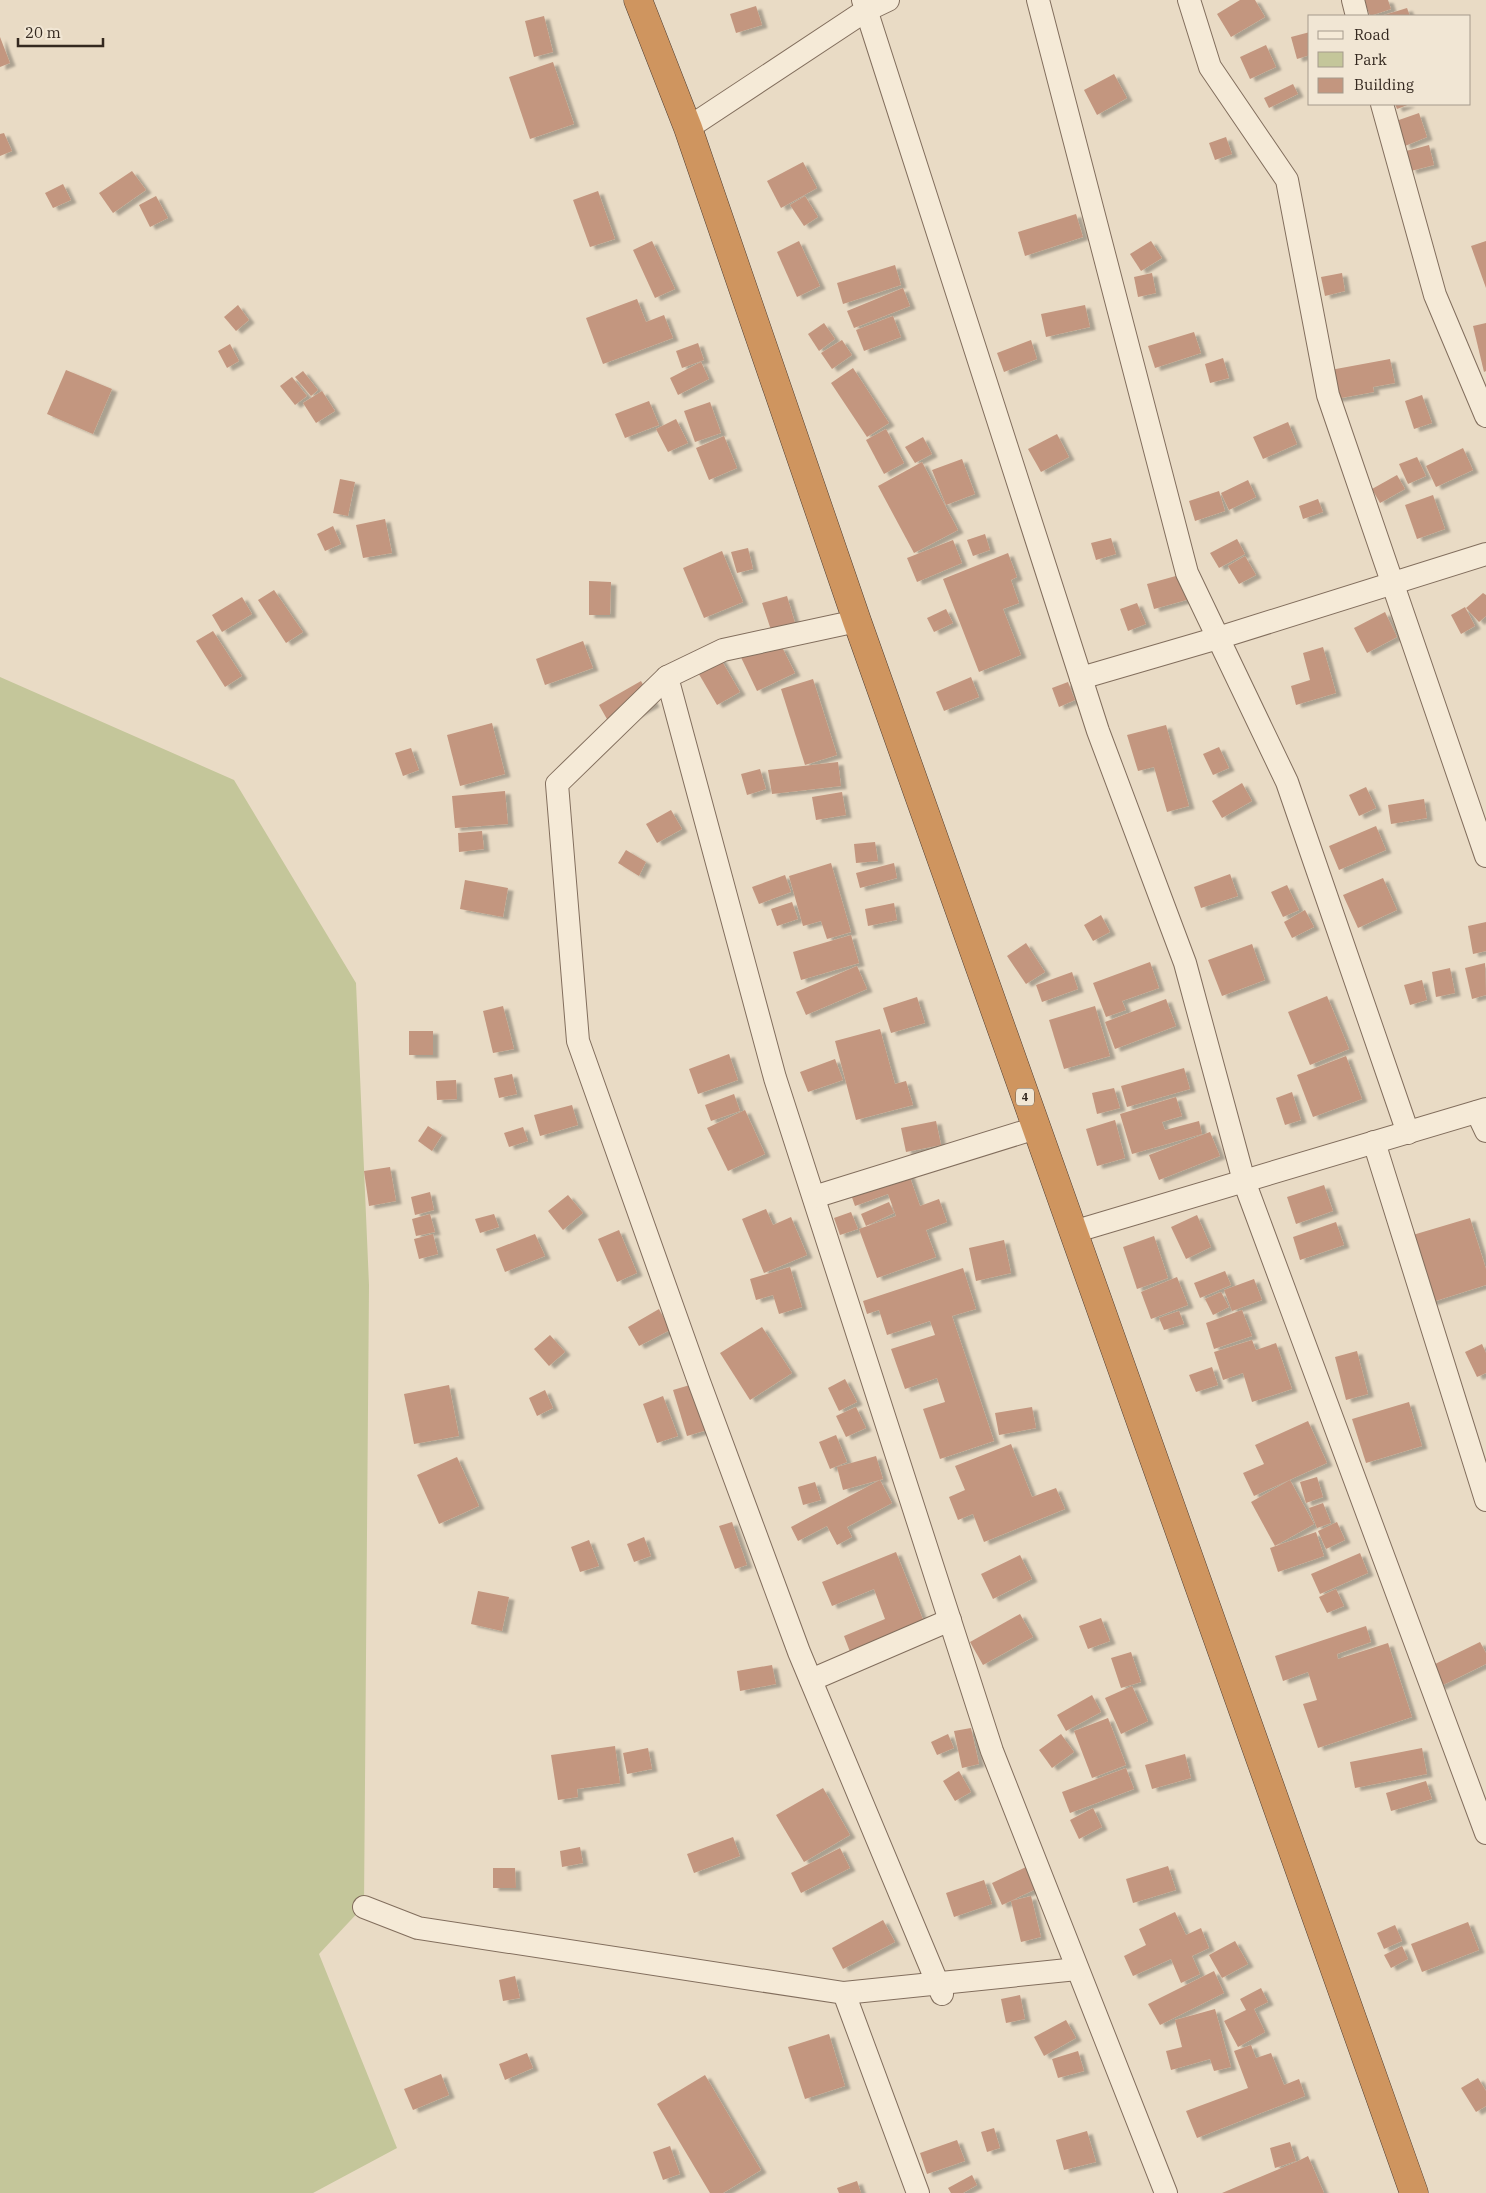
<svg xmlns="http://www.w3.org/2000/svg" width="1486" height="2193" font-family="'IBM Plex Serif',serif">
  <style>
    .green { fill: #c4c69a }
    .building { fill: #c3967f; filter: url(#shadow) }
    .lines { fill: none; stroke-linecap: round; stroke-linejoin: round }
    .street-casing { stroke: #826e5d; stroke-width: 24 }
    .highway-casing { stroke: #503d31; stroke-width: 29 }
    .street { stroke: #f5ead7; stroke-width: 22 }
    .highway { stroke: #cf955f; stroke-width: 28 }
    .labels { text-anchor: middle; stroke-width: 4.5; stroke-linejoin: round; paint-order: stroke }
    .shield { fill: #f1e6d4; stroke: #6d6155; stroke-width: 1 }
    .shield-label { font-size: 11px; font-weight: bold; fill: #34281f }
  </style>
  <defs>
    <filter id="shadow"><feDropShadow dx="5.5" dy="3" stdDeviation="1" flood-color="#0004"/></filter>
  </defs>
  <rect width="100%" height="100%" fill="#e9dbc5"/>
  <!-- green -->
  <polygon class="green" points="0,677 234,780 356,983 369,1285 364,1906 319,1954 397,2148 313,2193 0,2193"/>
  <!-- building -->
  <g class="building">
    <polygon points="1240,0 1255,0 1265,17 1231,37 1217,14"/>
    <polygon points="1364,0 1388,0 1391,9 1370,16"/>
    <polygon points="756,6 762,25 736,33 730,14"/>
    <polygon points="1407,8 1410,16 1381,16"/>
    <polygon points="544,16 553,52 534,57 525,21"/>
    <polygon points="1310,32 1310,55 1297,59 1291,37"/>
    <polygon points="0,37 10,63 0,67"/>
    <polygon points="1266,45 1276,67 1250,79 1240,57"/>
    <polygon points="553,62 574,124 530,139 509,77"/>
    <polygon points="1114,74 1127,98 1097,115 1084,90"/>
    <polygon points="1293,84 1298,94 1269,108 1264,98"/>
    <polygon points="1395,104 1410,104 1397,109"/>
    <polygon points="1419,113 1427,137 1405,146 1396,121"/>
    <polygon points="4,133 12,151 0,156 0,134"/>
    <polygon points="1226,137 1232,154 1215,160 1209,143"/>
    <polygon points="1429,145 1434,165 1411,171 1406,151"/>
    <polygon points="803,162 817,188 781,208 767,181"/>
    <polygon points="132,171 146,190 113,213 99,193"/>
    <polygon points="63,184 71,200 53,208 45,193"/>
    <polygon points="598,191 615,239 590,247 573,200"/>
    <polygon points="156,196 168,218 150,227 139,205"/>
    <polygon points="805,196 818,217 804,226 790,205"/>
    <polygon points="1076,214 1083,237 1025,256 1018,232"/>
    <polygon points="652,241 675,289 655,298 633,250"/>
    <polygon points="799,241 820,286 797,297 777,252"/>
    <polygon points="1151,241 1162,258 1141,271 1130,254"/>
    <polygon points="1486,241 1486,288 1471,246"/>
    <polygon points="895,265 901,285 843,304 837,283"/>
    <polygon points="1152,273 1156,293 1138,297 1134,277"/>
    <polygon points="1342,273 1345,291 1325,296 1321,277"/>
    <polygon points="903,288 910,306 854,328 847,311"/>
    <polygon points="637,299 646,322 664,315 673,338 603,364 586,318"/>
    <polygon points="238,305 249,320 236,331 224,317"/>
    <polygon points="1085,305 1090,327 1046,337 1041,314"/>
    <polygon points="893,316 901,337 864,351 856,330"/>
    <polygon points="824,323 835,339 819,351 808,334"/>
    <polygon points="1486,323 1486,371 1484,372 1473,326"/>
    <polygon points="1194,332 1201,353 1155,368 1148,346"/>
    <polygon points="842,340 852,355 832,369 821,353"/>
    <polygon points="1031,340 1037,359 1004,372 997,353"/>
    <polygon points="698,343 704,360 682,368 676,351"/>
    <polygon points="230,344 239,361 227,368 218,351"/>
    <polygon points="1223,358 1229,378 1210,383 1205,364"/>
    <polygon points="1390,359 1395,383 1373,387 1374,392 1330,400 1325,371"/>
    <polygon points="701,362 709,379 678,395 670,378"/>
    <polygon points="853,368 889,423 867,437 831,383"/>
    <polygon points="66,370 112,389 93,434 47,414"/>
    <polygon points="303,371 318,390 311,396 295,377"/>
    <polygon points="292,377 307,396 295,405 280,386"/>
    <polygon points="322,391 335,411 316,423 303,403"/>
    <polygon points="1422,395 1432,423 1414,429 1405,401"/>
    <polygon points="649,401 659,425 625,438 615,414"/>
    <polygon points="710,402 721,433 695,442 684,411"/>
    <polygon points="676,419 688,443 668,452 656,429"/>
    <polygon points="1288,422 1297,444 1263,459 1253,437"/>
    <polygon points="886,429 904,463 884,474 866,440"/>
    <polygon points="1057,434 1069,457 1041,472 1028,449"/>
    <polygon points="724,436 737,468 709,480 696,448"/>
    <polygon points="923,437 932,454 915,463 905,447"/>
    <polygon points="1463,448 1473,470 1436,487 1426,466"/>
    <polygon points="1417,457 1426,476 1408,484 1399,464"/>
    <polygon points="962,459 975,494 946,505 932,470"/>
    <polygon points="922,462 958,530 914,553 878,486"/>
    <polygon points="1397,475 1405,489 1380,503 1372,489"/>
    <polygon points="340,479 355,482 348,516 333,513"/>
    <polygon points="1248,480 1256,497 1229,510 1221,493"/>
    <polygon points="1219,491 1225,511 1195,521 1189,501"/>
    <polygon points="1433,495 1445,529 1417,539 1405,505"/>
    <polygon points="1318,499 1323,512 1303,519 1299,506"/>
    <polygon points="385,519 392,553 363,558 356,525"/>
    <polygon points="333,526 341,544 325,551 317,534"/>
    <polygon points="985,534 990,550 973,556 967,540"/>
    <polygon points="1111,538 1116,554 1096,560 1091,543"/>
    <polygon points="1237,539 1245,554 1219,568 1210,553"/>
    <polygon points="953,540 962,563 917,582 907,558"/>
    <polygon points="748,548 753,569 737,573 731,552"/>
    <polygon points="722,551 743,602 704,618 683,568"/>
    <polygon points="1008,553 1017,577 1011,580 1019,603 1003,609 1021,655 979,672 943,579"/>
    <polygon points="1245,556 1256,575 1239,584 1228,566"/>
    <polygon points="1183,574 1190,599 1154,609 1147,584"/>
    <polygon points="589,581 611,582 610,615 589,615"/>
    <polygon points="274,590 303,632 286,643 258,600"/>
    <polygon points="1483,593 1486,595 1486,616 1479,622 1466,608"/>
    <polygon points="787,596 795,623 771,630 762,603"/>
    <polygon points="242,597 252,614 222,632 212,615"/>
    <polygon points="1137,603 1146,624 1128,631 1120,609"/>
    <polygon points="1465,607 1475,626 1461,634 1451,615"/>
    <polygon points="946,609 953,623 934,632 927,618"/>
    <polygon points="1385,612 1397,637 1367,653 1354,628"/>
    <polygon points="213,631 242,676 225,687 196,641"/>
    <polygon points="583,641 593,668 545,685 536,659"/>
    <polygon points="782,647 795,673 757,691 738,651"/>
    <polygon points="1323,647 1336,693 1296,705 1291,686 1310,680 1303,653"/>
    <polygon points="716,651 740,692 717,705 693,664"/>
    <polygon points="971,677 979,697 944,711 936,692"/>
    <polygon points="813,679 837,755 805,765 781,689"/>
    <polygon points="641,681 654,704 612,728 599,705"/>
    <polygon points="1068,682 1075,700 1059,707 1052,688"/>
    <polygon points="492,723 505,774 460,786 447,735"/>
    <polygon points="1166,725 1189,806 1167,812 1154,767 1138,771 1127,735"/>
    <polygon points="1219,747 1229,768 1213,775 1203,754"/>
    <polygon points="411,748 419,770 403,776 395,753"/>
    <polygon points="838,762 841,786 772,794 768,770"/>
    <polygon points="760,769 766,789 747,795 741,774"/>
    <polygon points="1242,783 1252,801 1222,818 1212,801"/>
    <polygon points="1366,787 1376,808 1359,816 1349,795"/>
    <polygon points="505,791 508,824 455,828 452,796"/>
    <polygon points="842,792 846,815 816,820 812,797"/>
    <polygon points="1424,799 1427,818 1391,824 1388,805"/>
    <polygon points="671,810 682,829 657,843 646,824"/>
    <polygon points="1376,826 1386,850 1339,870 1329,846"/>
    <polygon points="482,831 484,849 459,852 458,833"/>
    <polygon points="875,842 878,861 856,863 854,844"/>
    <polygon points="626,850 646,862 639,876 618,863"/>
    <polygon points="831,863 851,932 827,939 821,921 803,926 789,876"/>
    <polygon points="894,863 897,878 860,888 856,873"/>
    <polygon points="1230,874 1238,896 1201,908 1194,887"/>
    <polygon points="785,875 791,892 759,904 752,887"/>
    <polygon points="1383,878 1397,910 1358,928 1343,895"/>
    <polygon points="465,880 508,888 503,917 460,909"/>
    <polygon points="1287,885 1299,910 1283,917 1271,892"/>
    <polygon points="792,902 798,919 777,926 771,909"/>
    <polygon points="894,903 897,920 868,926 865,909"/>
    <polygon points="1305,910 1314,927 1292,938 1284,922"/>
    <polygon points="1101,915 1110,932 1093,941 1084,925"/>
    <polygon points="1486,922 1486,951 1473,954 1468,926"/>
    <polygon points="851,935 859,963 801,980 793,952"/>
    <polygon points="1026,943 1045,972 1026,984 1007,956"/>
    <polygon points="1252,944 1265,980 1222,996 1208,960"/>
    <polygon points="1150,962 1159,988 1122,1001 1126,1010 1106,1017 1093,983"/>
    <polygon points="1485,963 1486,995 1472,999 1465,968"/>
    <polygon points="857,966 867,989 806,1015 796,992"/>
    <polygon points="1450,968 1455,993 1436,997 1432,972"/>
    <polygon points="1072,972 1078,989 1042,1002 1036,985"/>
    <polygon points="1422,980 1427,1000 1410,1005 1404,985"/>
    <polygon points="1327,996 1349,1049 1310,1065 1288,1012"/>
    <polygon points="917,997 925,1023 891,1033 883,1008"/>
    <polygon points="1166,999 1176,1026 1115,1049 1105,1022"/>
    <polygon points="503,1006 514,1049 493,1053 483,1011"/>
    <polygon points="1095,1006 1110,1056 1064,1069 1049,1020"/>
    <polygon points="880,1029 895,1084 906,1081 913,1105 856,1120 835,1041"/>
    <rect x="409" y="1031" width="24" height="24"/>
    <polygon points="729,1054 738,1080 698,1094 689,1069"/>
    <polygon points="1346,1056 1362,1099 1313,1117 1297,1075"/>
    <polygon points="835,1059 843,1080 808,1092 800,1072"/>
    <polygon points="1184,1068 1190,1089 1127,1107 1121,1086"/>
    <polygon points="512,1074 517,1094 499,1098 494,1078"/>
    <polygon points="456,1080 457,1099 437,1100 436,1081"/>
    <polygon points="1114,1088 1120,1108 1097,1114 1092,1093"/>
    <polygon points="1292,1092 1301,1120 1285,1125 1276,1098"/>
    <polygon points="734,1094 740,1111 711,1121 705,1105"/>
    <polygon points="1176,1097 1182,1116 1162,1122 1165,1130 1199,1121 1202,1134 1132,1154 1120,1114"/>
    <polygon points="572,1105 578,1125 540,1136 534,1115"/>
    <polygon points="745,1110 765,1154 728,1171 707,1128"/>
    <polygon points="1115,1120 1125,1158 1097,1166 1086,1129"/>
    <polygon points="936,1121 941,1145 906,1152 901,1128"/>
    <polygon points="428,1126 442,1135 432,1151 418,1141"/>
    <polygon points="523,1127 528,1141 509,1147 504,1133"/>
    <polygon points="1210,1132 1220,1156 1159,1180 1149,1155"/>
    <polygon points="905,1163 920,1206 939,1199 947,1222 926,1230 936,1257 877,1278 859,1229 896,1216 888,1194 855,1206 847,1183"/>
    <polygon points="390,1167 396,1201 369,1206 364,1171"/>
    <polygon points="1324,1185 1333,1211 1296,1224 1287,1197"/>
    <polygon points="430,1192 434,1210 415,1215 411,1197"/>
    <polygon points="568,1195 583,1213 563,1230 548,1211"/>
    <polygon points="889,1202 894,1213 866,1226 861,1214"/>
    <polygon points="766,1209 773,1225 791,1217 807,1255 764,1273 742,1219"/>
    <polygon points="851,1212 858,1229 840,1235 834,1218"/>
    <polygon points="430,1214 435,1232 416,1236 412,1219"/>
    <polygon points="494,1214 499,1227 480,1233 475,1219"/>
    <polygon points="1197,1215 1211,1247 1186,1259 1171,1227"/>
    <polygon points="1470,1218 1486,1269 1486,1285 1426,1304 1406,1237"/>
    <polygon points="1336,1222 1344,1245 1300,1260 1293,1237"/>
    <polygon points="619,1230 637,1273 617,1282 598,1239"/>
    <polygon points="433,1234 438,1254 419,1259 414,1239"/>
    <polygon points="535,1234 545,1256 505,1272 496,1249"/>
    <polygon points="1154,1236 1168,1278 1137,1289 1123,1247"/>
    <polygon points="1004,1240 1011,1273 976,1281 969,1248"/>
    <polygon points="790,1267 802,1307 779,1314 773,1295 756,1300 750,1279"/>
    <polygon points="963,1268 976,1309 952,1316 994,1441 940,1459 923,1409 945,1402 937,1378 905,1389 891,1349 935,1335 930,1321 887,1335 879,1310 867,1314 863,1301"/>
    <polygon points="1225,1271 1231,1285 1200,1298 1194,1283"/>
    <polygon points="1177,1277 1188,1305 1151,1319 1141,1292"/>
    <polygon points="1254,1279 1262,1300 1232,1311 1224,1290"/>
    <polygon points="1221,1292 1229,1307 1213,1315 1205,1299"/>
    <polygon points="659,1309 670,1330 639,1346 628,1327"/>
    <polygon points="1242,1310 1252,1336 1214,1349 1206,1323"/>
    <polygon points="1179,1311 1184,1324 1164,1330 1159,1318"/>
    <polygon points="762,1327 792,1373 750,1400 720,1353"/>
    <polygon points="550,1335 565,1352 549,1366 534,1349"/>
    <polygon points="1252,1340 1256,1350 1276,1343 1292,1389 1252,1402 1243,1373 1223,1380 1214,1352"/>
    <polygon points="1482,1344 1486,1353 1486,1373 1477,1377 1465,1352"/>
    <polygon points="1357,1351 1368,1394 1346,1400 1335,1357"/>
    <polygon points="1212,1367 1218,1385 1196,1392 1189,1375"/>
    <polygon points="845,1379 857,1402 839,1411 828,1388"/>
    <polygon points="700,1382 714,1428 687,1436 673,1390"/>
    <polygon points="449,1385 459,1436 414,1444 404,1394"/>
    <polygon points="545,1390 553,1408 537,1416 529,1398"/>
    <polygon points="663,1396 678,1436 657,1443 643,1404"/>
    <polygon points="1409,1402 1422,1446 1366,1463 1352,1419"/>
    <polygon points="856,1407 866,1428 846,1437 836,1416"/>
    <polygon points="1032,1407 1036,1428 999,1435 995,1413"/>
    <polygon points="1308,1421 1327,1463 1254,1496 1243,1473 1264,1464 1255,1445"/>
    <polygon points="836,1435 847,1462 830,1469 819,1442"/>
    <polygon points="1011,1444 1032,1497 1056,1488 1065,1509 984,1542 973,1514 958,1520 949,1497 965,1490 955,1466"/>
    <polygon points="876,1456 883,1479 843,1490 837,1467"/>
    <polygon points="457,1457 479,1506 439,1524 417,1475"/>
    <polygon points="1317,1477 1323,1497 1306,1503 1300,1482"/>
    <polygon points="880,1480 892,1503 847,1527 852,1537 837,1545 827,1526 798,1541 791,1527"/>
    <polygon points="1290,1480 1314,1524 1275,1546 1251,1502"/>
    <polygon points="815,1482 821,1500 803,1505 798,1487"/>
    <polygon points="1323,1503 1331,1523 1317,1528 1309,1508"/>
    <polygon points="732,1522 747,1565 735,1569 719,1526"/>
    <polygon points="1337,1522 1345,1540 1326,1549 1318,1531"/>
    <polygon points="1316,1532 1324,1556 1278,1572 1270,1548"/>
    <polygon points="644,1537 651,1556 634,1562 627,1544"/>
    <polygon points="589,1540 599,1566 580,1572 571,1547"/>
    <polygon points="896,1552 926,1627 852,1657 844,1636 885,1619 874,1589 832,1606 822,1582"/>
    <polygon points="1360,1553 1368,1573 1320,1594 1311,1574"/>
    <polygon points="1020,1555 1032,1579 993,1599 981,1574"/>
    <polygon points="1336,1589 1344,1606 1327,1613 1319,1597"/>
    <polygon points="478,1591 509,1597 502,1631 471,1624"/>
    <polygon points="1020,1614 1033,1637 983,1665 970,1642"/>
    <polygon points="1101,1618 1110,1641 1088,1649 1079,1626"/>
    <polygon points="1366,1626 1371,1642 1337,1654 1338,1659 1388,1643 1412,1717 1318,1748 1303,1704 1317,1700 1308,1672 1283,1681 1275,1656"/>
    <polygon points="1480,1642 1486,1653 1486,1664 1439,1687 1429,1667"/>
    <polygon points="1131,1652 1141,1682 1121,1688 1111,1658"/>
    <polygon points="772,1665 776,1684 740,1691 737,1671"/>
    <polygon points="1132,1686 1148,1721 1121,1734 1105,1698"/>
    <polygon points="1092,1695 1101,1712 1066,1731 1057,1715"/>
    <polygon points="1108,1718 1126,1765 1092,1778 1074,1731"/>
    <polygon points="971,1728 979,1764 962,1768 954,1731"/>
    <polygon points="948,1734 954,1748 937,1755 931,1742"/>
    <polygon points="1061,1734 1074,1752 1052,1768 1039,1750"/>
    <polygon points="615,1746 620,1783 577,1789 578,1797 558,1800 551,1755"/>
    <polygon points="648,1748 652,1769 627,1774 623,1753"/>
    <polygon points="1422,1748 1427,1774 1355,1788 1350,1762"/>
    <polygon points="1185,1754 1191,1778 1152,1789 1145,1765"/>
    <polygon points="1126,1768 1134,1789 1070,1813 1062,1792"/>
    <polygon points="959,1771 971,1792 955,1801 943,1781"/>
    <polygon points="1426,1781 1432,1799 1391,1811 1386,1793"/>
    <polygon points="823,1788 850,1835 804,1862 776,1815"/>
    <polygon points="1093,1808 1102,1827 1079,1839 1070,1820"/>
    <polygon points="733,1837 740,1856 694,1873 687,1854"/>
    <polygon points="580,1847 583,1863 562,1867 560,1851"/>
    <polygon points="840,1848 850,1868 801,1893 791,1873"/>
    <polygon points="1168,1866 1176,1890 1133,1903 1126,1879"/>
    <polygon points="1026,1867 1036,1889 1002,1905 992,1883"/>
    <polygon points="493,1868 515,1868 516,1888 493,1888"/>
    <polygon points="984,1880 992,1904 954,1917 946,1893"/>
    <polygon points="1031,1896 1041,1937 1021,1942 1011,1901"/>
    <polygon points="1175,1912 1186,1935 1201,1928 1209,1948 1192,1956 1200,1974 1181,1983 1171,1959 1133,1976 1124,1956 1146,1945 1139,1929"/>
    <polygon points="883,1920 895,1942 843,1969 832,1948"/>
    <polygon points="1468,1922 1479,1950 1422,1972 1411,1944"/>
    <polygon points="1395,1925 1402,1941 1384,1949 1377,1933"/>
    <polygon points="1235,1941 1248,1964 1222,1978 1209,1955"/>
    <polygon points="1402,1946 1408,1959 1391,1968 1384,1955"/>
    <polygon points="1214,1971 1224,1993 1160,2025 1148,2004"/>
    <polygon points="515,1976 520,1998 503,2001 499,1980"/>
    <polygon points="1261,1988 1268,2002 1254,2009 1265,2032 1238,2047 1224,2021 1246,2010 1240,1999"/>
    <polygon points="1020,1995 1025,2019 1006,2023 1001,1999"/>
    <polygon points="1215,2009 1231,2067 1214,2071 1210,2059 1171,2070 1166,2051 1182,2047 1175,2020"/>
    <polygon points="1066,2020 1076,2038 1044,2056 1034,2037"/>
    <polygon points="829,2034 845,2086 805,2099 788,2047"/>
    <polygon points="1251,2045 1256,2058 1271,2053 1284,2085 1299,2079 1305,2096 1197,2138 1186,2111 1248,2088 1234,2051"/>
    <polygon points="1078,2051 1084,2071 1058,2078 1052,2059"/>
    <polygon points="527,2053 533,2068 505,2080 499,2064"/>
    <polygon points="441,2074 449,2095 413,2110 404,2089"/>
    <polygon points="705,2075 761,2170 723,2193 710,2193 657,2104"/>
    <polygon points="1478,2078 1486,2091 1486,2106 1476,2112 1461,2088"/>
    <polygon points="994,2128 1000,2148 987,2152 981,2132"/>
    <polygon points="1087,2131 1096,2162 1064,2170 1056,2140"/>
    <polygon points="957,2140 965,2161 927,2174 920,2153"/>
    <polygon points="1290,2142 1296,2161 1275,2168 1270,2148"/>
    <polygon points="670,2146 680,2174 663,2180 653,2152"/>
    <polygon points="1308,2156 1324,2193 1222,2193 1296,2162"/>
    <polygon points="972,2175 977,2185 963,2193 951,2193 948,2188"/>
    <polygon points="857,2181 861,2193 839,2193 837,2188"/>
  </g>
  <g class="lines">
    <!-- street casing -->
    <g class="street-casing">
      <g id="street">
        <polyline points="863,0 1098,731 1185,963 1244,1181 1486,1833"/>
        <polyline points="1038,0 1187,573 1287,782 1408,1133"/>
        <polyline points="1189,0 1210,67 1287,180 1328,395 1486,856"/>
        <polyline points="1353,0 1357,16"/>
        <polyline points="1382,104 1435,295 1486,416"/>
        <polyline points="688,128 865,11 888,0"/>
        <polyline points="857,621 723,650 667,677 775,1078 992,1751 1166,2193"/>
        <polyline points="667,677 557,784 578,1041 698,1379 799,1652 942,1994"/>
        <polyline points="1081,678 1218,638 1486,554"/>
        <polyline points="1477,1112 1486,1131"/>
        <polyline points="1374,1142 1486,1500"/>
        <polyline points="814,1197 1036,1128"/>
        <polyline points="1073,1232 1486,1109"/>
        <polyline points="811,1680 950,1620"/>
        <polyline points="364,1907 418,1928 844,1993 1077,1969"/>
        <polyline points="844,1993 918,2193"/>
      </g>
    </g>
    <!-- highway casing -->
    <g class="highway-casing">
      <polyline id="highway" points="638,0 688,128 857,621 1414,2193"/>
    </g>
    <!-- street -->
    <use href="#street" class="street"/>
    <!-- highway -->
    <use href="#highway" class="highway"/>
  </g>
  <g class="labels">
    <!-- shield labels -->
    <rect class="shield" x="1016" y="1088.5" width="18" height="17" rx="4"/>
    <g class="shield-label">
      <text x="1025" y="1101">4</text>
    </g>
  </g>
  <!-- legend -->
  <rect x="1308" y="15" width="162" height="90" fill="#f1e6d4" stroke="#a59a8c"/>
  <rect x="1318" y="31" width="25" height="8" fill="#f5ead7" stroke="#a59a8c"/>
  <text x="1354" y="40" font-size="15" fill="#34281f">Road</text>
  <rect x="1318" y="52" width="25" height="15" fill="#c4c69a" stroke="#a59a8c"/>
  <text x="1354" y="65" font-size="15" fill="#34281f">Park</text>
  <rect x="1318" y="78" width="25" height="15" fill="#c3967f" stroke="#a59a8c"/>
  <text x="1354" y="90" font-size="15" fill="#34281f">Building</text>
  <!-- scale -->
  <path d="M18 38v8h85v-8" fill="none" stroke="#34281f" stroke-width="2.5"/>
  <text x="25" y="38" font-size="15" fill="#34281f" stroke="#f1e6d4" stroke-width="4" paint-order="stroke">20 m</text>
</svg>
